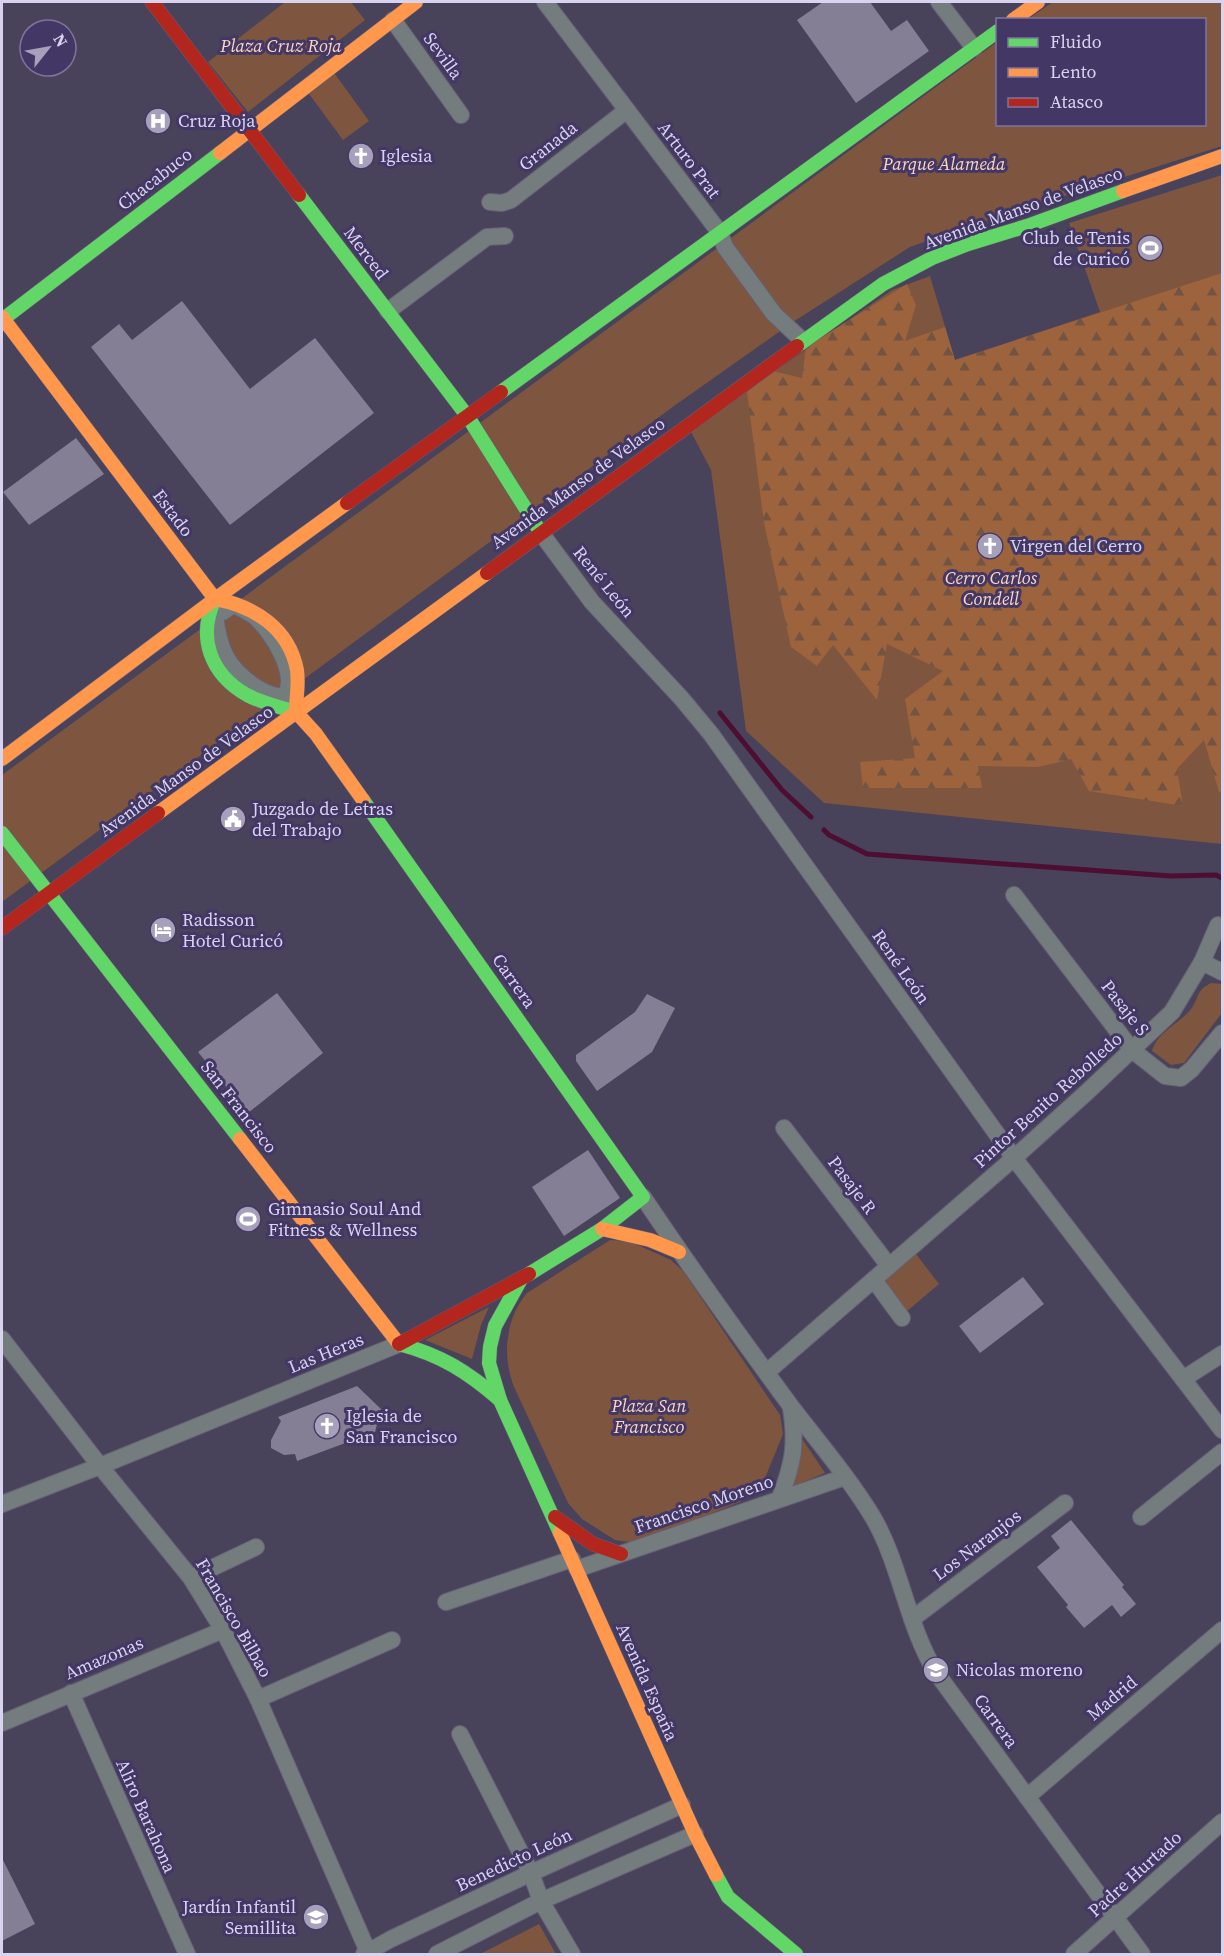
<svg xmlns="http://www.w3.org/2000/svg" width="1224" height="1956" font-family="'Source Serif 4',serif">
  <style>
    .green { fill: #7e553e }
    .forest { fill: url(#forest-firs) }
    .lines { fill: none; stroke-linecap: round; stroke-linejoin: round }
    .stream { stroke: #4d0e32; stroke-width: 5 }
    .building { fill: #847f94 }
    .street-casing { stroke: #666176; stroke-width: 18 }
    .fast-casing { stroke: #666176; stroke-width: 15 }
    .slow-casing { stroke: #666176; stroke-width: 15 }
    .jam-casing { stroke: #666176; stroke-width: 15 }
    .street { stroke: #747c7d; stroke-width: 16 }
    .fast { stroke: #63d668; stroke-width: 14 }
    .slow { stroke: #ff974d; stroke-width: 14 }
    .jam { stroke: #b3261e; stroke-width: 14 }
    .labels { text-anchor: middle; stroke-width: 6; stroke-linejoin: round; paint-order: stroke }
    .park-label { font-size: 18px; font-style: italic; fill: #fcd5bd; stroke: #433765 }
    .street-label { font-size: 18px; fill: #d8d3ef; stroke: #433765 }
    .poi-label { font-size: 18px; fill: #d8d3ef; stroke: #433765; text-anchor: start }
  </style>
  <defs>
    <pattern id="forest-firs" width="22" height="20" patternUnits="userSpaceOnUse" patternTransform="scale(1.5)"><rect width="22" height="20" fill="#9c633d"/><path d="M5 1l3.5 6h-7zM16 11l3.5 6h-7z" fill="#735342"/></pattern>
  </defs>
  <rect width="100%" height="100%" fill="#48425a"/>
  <!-- green -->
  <g class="green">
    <polygon points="285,2 351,2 365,20 248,112 208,62"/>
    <polygon points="1053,2 1222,2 1222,146 967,227 910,247 793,322 674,406 2,902 2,775 997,42 998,124 1204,124 1204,20 1028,19"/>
    <polygon points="327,63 369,121 343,140 301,83"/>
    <polygon points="1222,175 1222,844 824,803 746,731 711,470 690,430 892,290 930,276 955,360 1100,312 1069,223"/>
    <path d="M1211,983L1222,984V1013L1184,1063L1171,1065L1152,1051C1158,1031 1178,1025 1191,1009C1200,997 1195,991 1211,983Z"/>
    <path d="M610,1240L629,1241L671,1260L683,1271L780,1415L783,1434L763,1483L754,1494L740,1502L646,1539L629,1542L615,1540L582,1519L568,1503L514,1387C502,1356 505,1319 527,1293Z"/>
    <polygon points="916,1254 939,1284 906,1312 883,1281"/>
    <polygon points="489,1307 481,1325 472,1359 425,1340"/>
    <polygon points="803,1440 825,1473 789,1488"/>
    <polygon points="539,1924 556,1954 480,1954"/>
  </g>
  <!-- forest -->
  <polygon class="forest" points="1222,273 1222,791 1219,792 1204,740 1177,769 1183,806 1089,791 1071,759 1039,767 978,766 982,788 863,788 860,762 915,758 905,699 943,671 887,644 877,700 833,645 817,666 791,647 764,523 747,392 773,371 802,378 806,347 907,284 916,305 905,341 945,327 955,360"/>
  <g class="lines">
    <!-- stream -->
    <g class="stream">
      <polyline points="720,713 782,790 811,817"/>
      <polyline points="824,830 829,835 867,854 1171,876 1216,875 1222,878"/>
    </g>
  </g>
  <!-- building -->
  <g class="building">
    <polygon points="823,2 870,2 891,31 907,20 929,51 856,103 797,20"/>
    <polygon points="182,301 250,389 315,338 374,413 230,525 91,347 119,324 132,340"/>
    <polygon points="76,438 104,474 29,525 3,492"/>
    <polygon points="277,993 323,1053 248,1113 198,1052"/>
    <polygon points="647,994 675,1008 652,1052 597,1091 576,1061 576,1055 635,1012"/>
    <polygon points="588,1150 620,1198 564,1236 532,1187"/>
    <polygon points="1023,1277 1044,1304 980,1353 959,1326"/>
    <polygon points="357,1386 381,1409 375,1432 297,1461 295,1454 284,1455 271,1448 271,1440 281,1421 278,1417"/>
    <polygon points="1071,1520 1124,1585 1122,1587 1136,1604 1121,1617 1112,1605 1084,1628 1066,1607 1068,1605 1037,1567 1060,1548 1051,1536"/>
    <polygon points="2,1858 35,1924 2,1941"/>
  </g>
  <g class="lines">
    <!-- street casing -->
    <g class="street-casing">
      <g id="street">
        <polyline points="545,2 720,233 725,247 774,314 803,341"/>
        <polyline points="939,2 974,48"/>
        <polyline points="393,20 461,115"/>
        <polyline points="490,202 502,203 511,200 627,110"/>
        <polyline points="388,311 487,237 505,236"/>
        <polyline points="541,533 592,602 682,699 711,734 1014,1158 1222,1430"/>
        <path d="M233,605C240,608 248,612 254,616C271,630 299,674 285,696C276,698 267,693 259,689C227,669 218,649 215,612H223Z"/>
        <polyline points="1014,895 1132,1050 1165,1076 1181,1078 1192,1069 1222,1033"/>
        <polyline points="1202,962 1222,972"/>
        <polyline points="784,1128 889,1266"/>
        <path d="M643,1197C690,1267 740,1337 790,1405C819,1443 850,1479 874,1519C901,1567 907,1624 935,1671L1142,1954"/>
        <polyline points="874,1280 902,1318"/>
        <polyline points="2,1339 100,1466 191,1578 223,1630 258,1699 369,1954"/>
        <polyline points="767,1372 1014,1158 1086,1093 1172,1012 1202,962 1218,925"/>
        <polyline points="1183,1379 1222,1354"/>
        <path d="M780,1498C793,1463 797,1445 791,1408"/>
        <polyline points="2,1504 100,1466 399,1344"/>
        <polyline points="1141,1517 1222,1452"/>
        <polyline points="577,1569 845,1477"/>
        <polyline points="191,1578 256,1547"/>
        <polyline points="446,1602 572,1559"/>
        <polyline points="912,1619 1065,1503"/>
        <polyline points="71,1693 187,1954"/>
        <polyline points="258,1699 392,1640"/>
        <polyline points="2,1723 223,1630"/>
        <polyline points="460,1734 531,1873 541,1901 572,1954"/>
        <polyline points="1027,1797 1222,1630"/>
        <polyline points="364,1954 391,1939 531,1873 682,1805"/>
        <polyline points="437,1954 541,1901 695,1834"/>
        <polyline points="1074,1954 1222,1822"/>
      </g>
    </g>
    <!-- fast casing -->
    <g class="fast-casing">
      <g id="fast">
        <polyline points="299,195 468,417 541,533"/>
        <polyline points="2,320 220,153"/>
        <polyline points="797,346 883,284 932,258 968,244 1027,226 1123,191"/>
        <polyline points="501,392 998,31"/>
        <path d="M215,599C197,637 210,674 247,695C262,703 280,707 296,712"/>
        <polyline points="363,800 643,1197 602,1229 529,1274"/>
        <polyline points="2,833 240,1139"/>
        <polyline points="521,1279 495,1326 490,1347 489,1363 500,1400 560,1533"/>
        <path d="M399,1344C441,1355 468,1372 500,1400"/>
        <polyline points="716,1875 728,1897 796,1954"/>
      </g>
    </g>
    <!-- slow casing -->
    <g class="slow-casing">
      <g id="slow">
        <polyline points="1013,20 1038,2"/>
        <polyline points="220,153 416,2"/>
        <polyline points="1123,191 1222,156"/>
        <polyline points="2,317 215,599"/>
        <path d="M215,599C254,606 289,628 297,670C299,684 296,698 296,712L316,734L363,800"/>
        <polyline points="2,759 215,599 347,503"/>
        <polyline points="158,813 487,573"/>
        <polyline points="240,1139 399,1344"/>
        <polyline points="602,1229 650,1240 679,1252"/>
        <polyline points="560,1533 695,1834 716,1875"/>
      </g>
    </g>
    <!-- jam casing -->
    <g class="jam-casing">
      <g id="jam">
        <polyline points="152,2 299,195"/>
        <polyline points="347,503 501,392"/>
        <polyline points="487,573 797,346"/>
        <polyline points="2,928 158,813"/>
        <polyline points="399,1344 529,1274"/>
        <polyline points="555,1517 593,1544 621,1554"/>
      </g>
    </g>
    <!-- street -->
    <use href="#street" class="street"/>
    <!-- fast -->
    <use href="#fast" class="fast"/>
    <!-- slow -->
    <use href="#slow" class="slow"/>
    <!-- jam -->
    <use href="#jam" class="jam"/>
  </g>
  <!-- icons -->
  <defs>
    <g id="hospital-disc" transform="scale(1.35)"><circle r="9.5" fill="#a6a0bb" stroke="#433765"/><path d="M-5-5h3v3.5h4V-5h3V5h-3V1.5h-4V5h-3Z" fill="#fff"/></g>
    <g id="church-disc" transform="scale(1.35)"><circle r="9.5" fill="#a6a0bb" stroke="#433765"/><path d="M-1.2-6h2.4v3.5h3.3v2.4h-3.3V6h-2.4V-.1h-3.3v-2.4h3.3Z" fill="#fff"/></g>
    <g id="stadium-disc" transform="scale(1.35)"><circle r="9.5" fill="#a6a0bb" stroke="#433765"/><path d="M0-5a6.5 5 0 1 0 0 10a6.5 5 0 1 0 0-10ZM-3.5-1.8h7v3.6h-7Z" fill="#fff"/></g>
    <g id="civic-disc" transform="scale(1.35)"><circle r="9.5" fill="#a6a0bb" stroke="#433765"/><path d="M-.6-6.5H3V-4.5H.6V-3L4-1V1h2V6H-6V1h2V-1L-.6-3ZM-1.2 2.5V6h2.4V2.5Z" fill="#fff"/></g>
    <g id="hotel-disc" transform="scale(1.35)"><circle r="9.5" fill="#a6a0bb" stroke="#433765"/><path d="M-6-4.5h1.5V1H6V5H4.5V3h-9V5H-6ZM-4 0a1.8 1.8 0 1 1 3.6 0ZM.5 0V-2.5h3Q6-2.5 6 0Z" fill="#fff"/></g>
    <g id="university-disc" transform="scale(1.35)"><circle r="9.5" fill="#a6a0bb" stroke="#433765"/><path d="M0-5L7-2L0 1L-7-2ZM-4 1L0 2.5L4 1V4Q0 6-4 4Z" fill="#fff"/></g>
    <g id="school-disc" transform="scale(1.35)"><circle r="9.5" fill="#a6a0bb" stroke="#433765"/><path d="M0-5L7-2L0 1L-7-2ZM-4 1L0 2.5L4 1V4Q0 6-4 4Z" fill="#fff"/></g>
  </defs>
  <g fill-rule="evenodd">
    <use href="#hospital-disc" x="158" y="121"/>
    <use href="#church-disc" x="361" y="156"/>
    <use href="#stadium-disc" x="1150" y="248"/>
    <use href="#church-disc" x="990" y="546"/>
    <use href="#civic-disc" x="233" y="819"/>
    <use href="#hotel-disc" x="163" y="930"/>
    <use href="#stadium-disc" x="248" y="1219"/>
    <use href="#church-disc" x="327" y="1426"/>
    <use href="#university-disc" x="936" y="1670"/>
    <use href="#school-disc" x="316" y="1917"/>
  </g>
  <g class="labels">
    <!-- park labels -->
    <g class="park-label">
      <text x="281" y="52">Plaza Cruz Roja</text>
      <text x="944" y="170">Parque Alameda</text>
      <text x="991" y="584">Cerro Carlos<tspan x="991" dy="21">Condell</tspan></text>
      <text x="649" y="1412">Plaza San<tspan x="649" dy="21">Francisco</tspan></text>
    </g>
    <!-- street labels -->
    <g class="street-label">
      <text transform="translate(443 56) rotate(54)" y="6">Sevilla</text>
      <text transform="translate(548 146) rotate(-38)" y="6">Granada</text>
      <text transform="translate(689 160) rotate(53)" y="6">Arturo Prat</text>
      <text transform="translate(155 179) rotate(-38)" y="6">Chacabuco</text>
      <text transform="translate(1023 208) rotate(-20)" y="6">Avenida Manso de Velasco</text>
      <text transform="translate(366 253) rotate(53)" y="6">Merced</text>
      <text transform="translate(578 483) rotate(-36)" y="6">Avenida Manso de Velasco</text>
      <text transform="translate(173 513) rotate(53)" y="6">Estado</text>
      <text transform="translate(604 582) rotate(51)" y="6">René León</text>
      <text transform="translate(186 771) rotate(-36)" y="6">Avenida Manso de Velasco</text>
      <text transform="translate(901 967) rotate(55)" y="6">René León</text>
      <text transform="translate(514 981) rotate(55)" y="6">Carrera</text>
      <text transform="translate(1125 1008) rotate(52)" y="6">Pasaje S</text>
      <text transform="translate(1048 1100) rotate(-42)" y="6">Pintor Benito Rebolledo</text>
      <text transform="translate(239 1107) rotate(52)" y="6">San Francisco</text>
      <text transform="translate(852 1185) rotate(53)" y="6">Pasaje R</text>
      <text transform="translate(326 1353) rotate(-22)" y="6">Las Heras</text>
      <text transform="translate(704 1504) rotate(-19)" y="6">Francisco Moreno</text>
      <text transform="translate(977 1545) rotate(-37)" y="6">Los Naranjos</text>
      <text transform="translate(234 1618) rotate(60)" y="6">Francisco Bilbao</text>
      <text transform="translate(104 1658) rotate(-23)" y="6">Amazonas</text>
      <text transform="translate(647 1682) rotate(66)" y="6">Avenida España</text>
      <text transform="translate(1112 1698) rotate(-40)" y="6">Madrid</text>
      <text transform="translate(996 1721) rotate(54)" y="6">Carrera</text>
      <text transform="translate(146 1816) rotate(66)" y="6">Aliro Barahona</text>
      <text transform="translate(514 1860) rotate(-25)" y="6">Benedicto León</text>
      <text transform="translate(1135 1874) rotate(-42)" y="6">Padre Hurtado</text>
    </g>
    <!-- poi labels -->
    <g class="poi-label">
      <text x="178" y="127">Cruz Roja</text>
      <text x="380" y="162">Iglesia</text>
      <text x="1130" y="244" text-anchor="end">Club de Tenis<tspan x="1130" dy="21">de Curicó</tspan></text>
      <text x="1010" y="552">Virgen del Cerro</text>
      <text x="252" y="815">Juzgado de Letras<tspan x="252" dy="21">del Trabajo</tspan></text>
      <text x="182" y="926">Radisson<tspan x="182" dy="21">Hotel Curicó</tspan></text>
      <text x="268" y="1215">Gimnasio Soul And<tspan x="268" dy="21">Fitness &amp; Wellness</tspan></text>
      <text x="346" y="1422">Iglesia de<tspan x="346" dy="21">San Francisco</tspan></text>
      <text x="956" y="1676">Nicolas moreno</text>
      <text x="296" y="1913" text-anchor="end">Jardín Infantil<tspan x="296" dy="21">Semillita</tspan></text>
    </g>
  </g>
  <!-- border -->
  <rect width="1224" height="1956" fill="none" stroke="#d8d3ef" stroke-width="6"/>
  <!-- legend -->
  <rect x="996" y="18" width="210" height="108" fill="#433765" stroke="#7f759c" stroke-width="1.5"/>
  <rect x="1008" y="38" width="30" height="9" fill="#63d668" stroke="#7f759c" stroke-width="1.5"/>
  <text x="1050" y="48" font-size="18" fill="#d8d3ef">Fluido</text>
  <rect x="1008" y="68" width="30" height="9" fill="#ff974d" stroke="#7f759c" stroke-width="1.5"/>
  <text x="1050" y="78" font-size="18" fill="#d8d3ef">Lento</text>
  <rect x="1008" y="98" width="30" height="9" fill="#b3261e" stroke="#7f759c" stroke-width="1.5"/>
  <text x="1050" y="108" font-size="18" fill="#d8d3ef">Atasco</text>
  <!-- north arrow -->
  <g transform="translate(48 48) rotate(59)"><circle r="28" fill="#433765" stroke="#7f759c" stroke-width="1.5"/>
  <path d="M0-4.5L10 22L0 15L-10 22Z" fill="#a6a0bb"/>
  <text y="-9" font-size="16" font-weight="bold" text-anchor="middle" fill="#d8d3ef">N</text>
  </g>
</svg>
